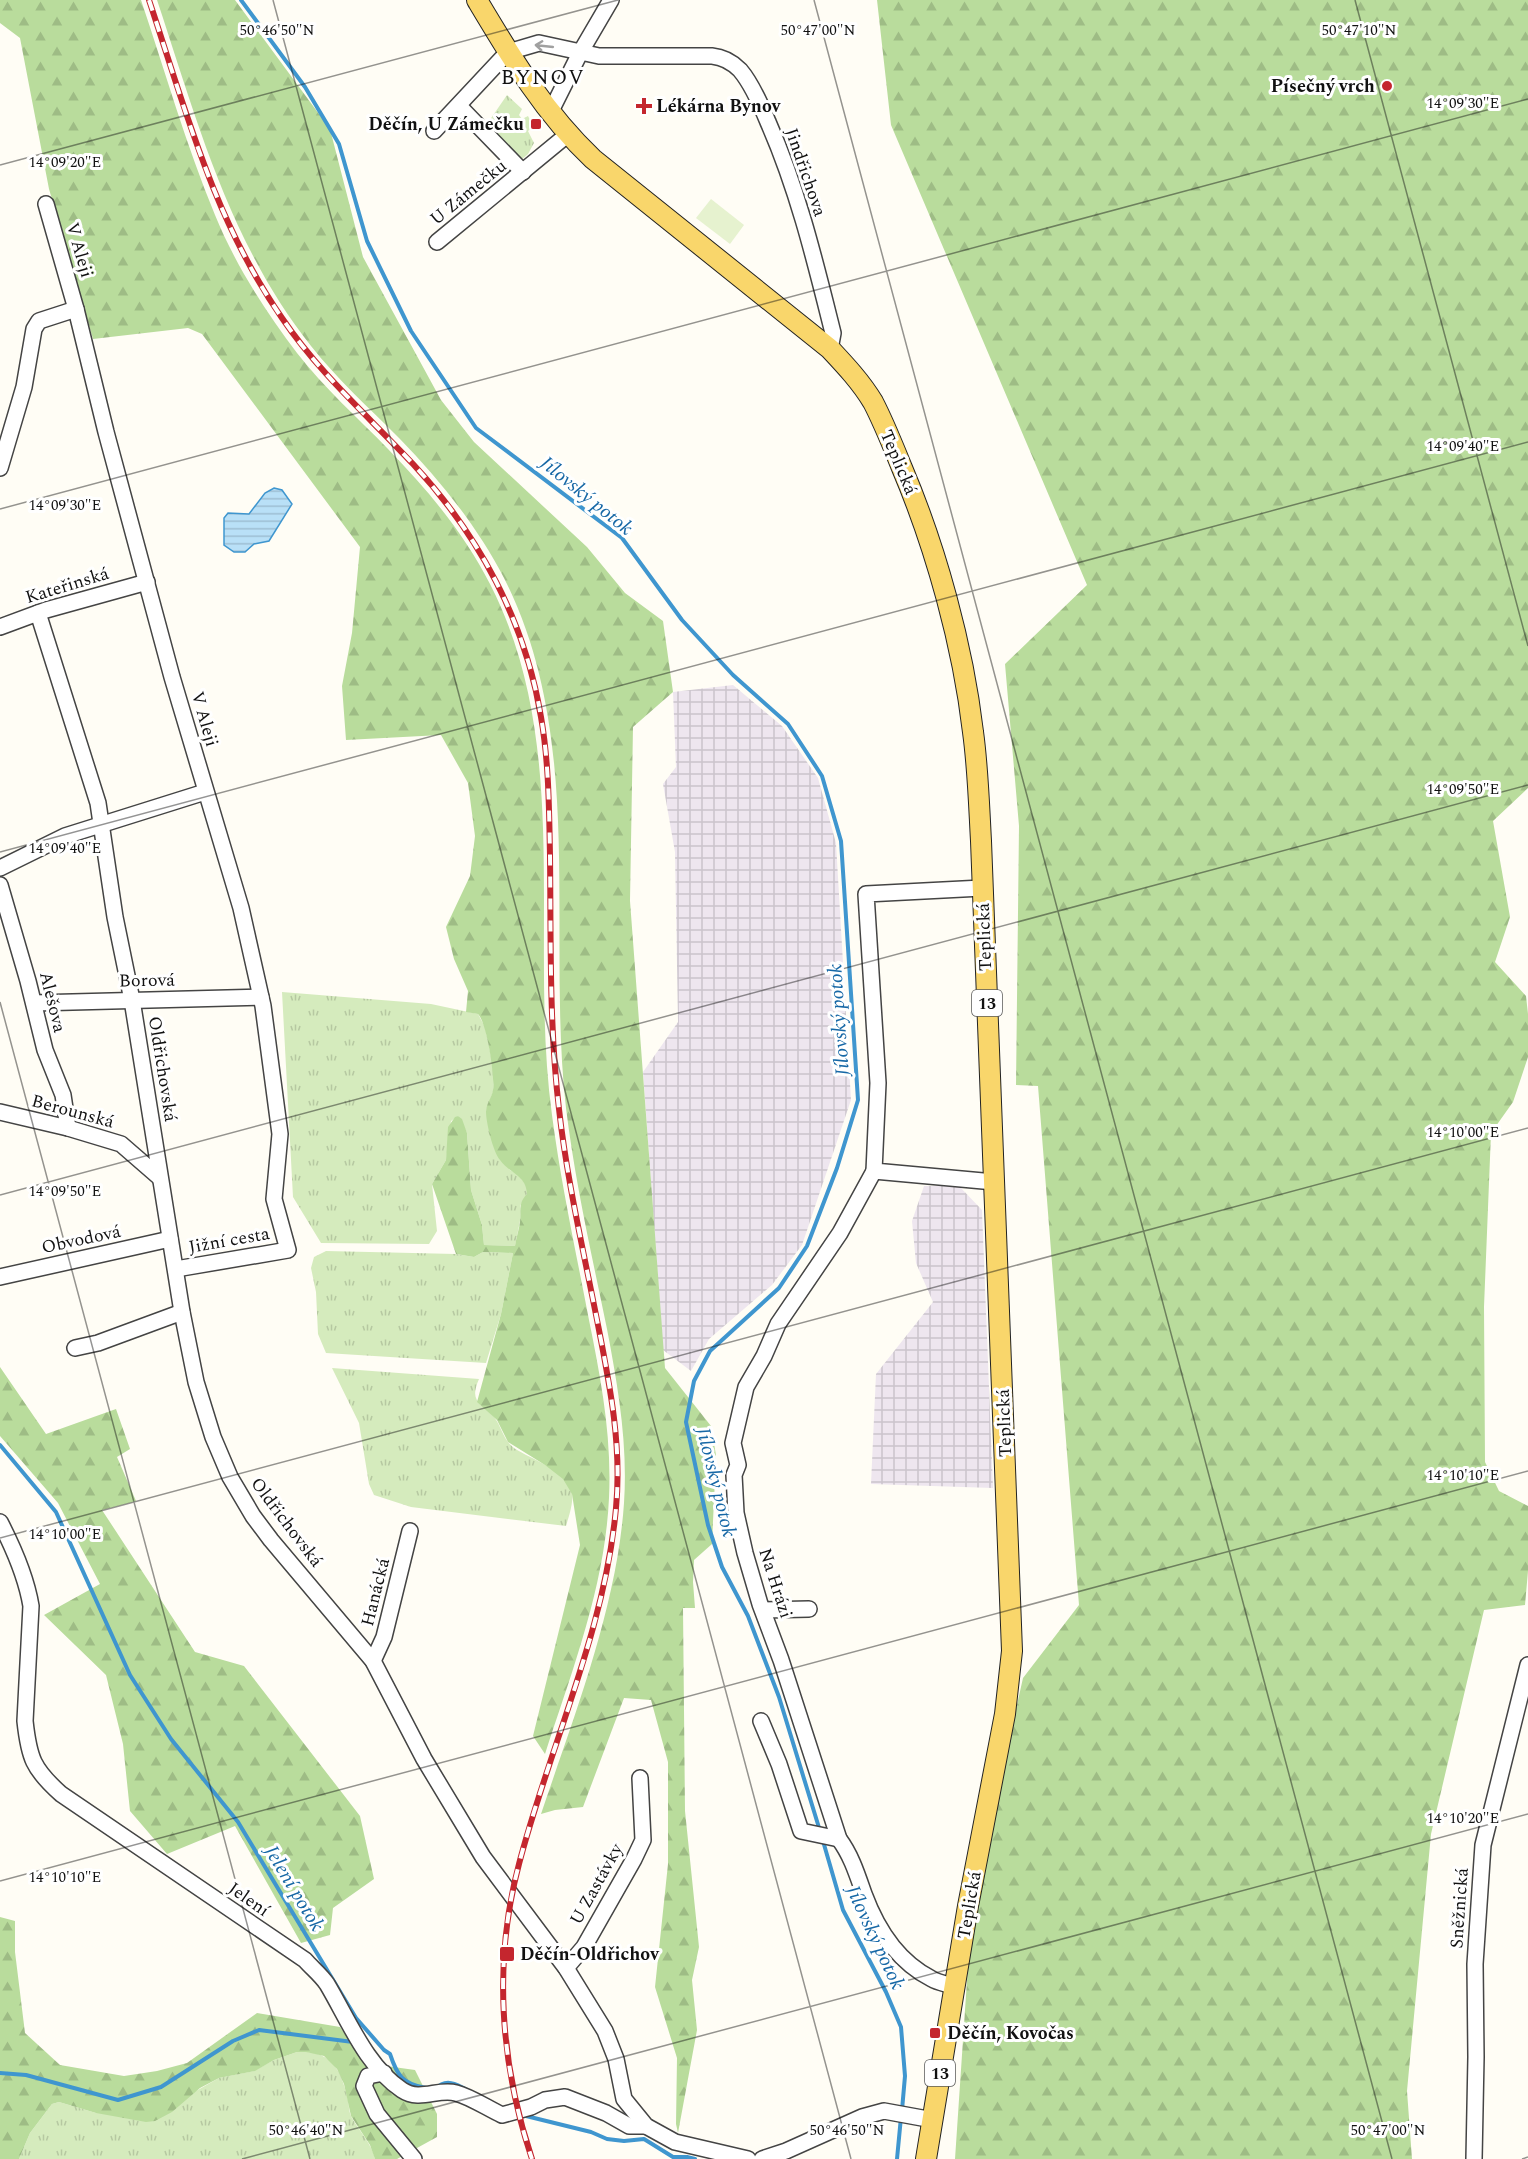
<svg xmlns="http://www.w3.org/2000/svg" width="1528" height="2159" font-family="Spectral,serif">
  <style>
    .industrial { fill: url(#industrial-grid) }
    .grass { fill: url(#grass-tufts) }
    .forest { fill: url(#forest-firs) }
    .pitch { fill: #e6f2cf }
    .water { fill: url(#water-rules); stroke: #3f96cf; stroke-width: 1.5 }
    .lines { fill: none; stroke-linecap: round; stroke-linejoin: round }
    .stream { stroke: #3f96cf; stroke-width: 4 }
    .minor-casing { stroke: #444; stroke-width: 18 }
    .major-casing { stroke: #222; stroke-width: 22 }
    .minor { stroke: #fff; stroke-width: 15 }
    .major { stroke: #f9d66b; stroke-width: 20 }
    .rail-casing { stroke: #c4262e; stroke-width: 6 }
    .rail { stroke: #fff; stroke-width: 4; stroke-dasharray: 11; stroke-linecap: butt }
    .oneway { stroke: #a0a0a0 }
    .ticks { fill: none; stroke: #111; stroke-width: 1.5; stroke-opacity: 0.45 }
    .poi-dot { fill: #c4262e; stroke: #fff; stroke-width: 2 }
    .labels { text-anchor: middle; stroke-width: 6; stroke-linejoin: round; paint-order: stroke }
    .shield { fill: #fff; stroke: #585858; stroke-width: 1.5 }
    .shield-label { font-size: 16px; font-weight: bold; fill: #111 }
    .poi-label { font-size: 18px; font-weight: bold; fill: #111; stroke: #fff; text-anchor: start }
    .street-label { font-size: 18px; fill: #111; stroke: #fff }
    .water-label { font-size: 20px; font-style: italic; fill: #1768a6; stroke: #fff }
    .quarter-label { font-size: 21px; letter-spacing: 1.5px; fill: #111; stroke: #fff }
    .ticks-label { font-size: 15px; text-anchor: middle; fill: #111; stroke: #fff; stroke-width: 6; stroke-linejoin: round; paint-order: stroke }
  </style>
  <defs>
    <pattern id="industrial-grid" width="8" height="8" patternUnits="userSpaceOnUse" patternTransform="scale(1.5)"><rect width="8" height="8" fill="#eee6ef"/><path d="M0 4h8M4 0v8" fill="none" stroke="#cbc4cc"/></pattern>
    <pattern id="grass-tufts" width="24" height="20" patternUnits="userSpaceOnUse" patternTransform="scale(1.5)"><rect width="24" height="20" fill="#d5ebbd"/><path d="M3 7l-1-3M5 7V3M7 7l1-3M15 17l-1-3M17 17v-4M19 17l1-3" fill="none" stroke="#b6c8a1"/></pattern>
    <pattern id="forest-firs" width="22" height="20" patternUnits="userSpaceOnUse" patternTransform="scale(1.5)"><rect width="22" height="20" fill="#b9dc9c"/><path d="M5 1l3.5 6h-7zM16 11l3.5 6h-7z" fill="#9ebc85"/></pattern>
    <pattern id="water-rules" width="6" height="5" patternUnits="userSpaceOnUse" patternTransform="scale(1.5)"><rect width="6" height="5" fill="#b9e0f7"/><path d="M0 2.5h6" fill="none" stroke="#9ebfd3"/></pattern>
  </defs>
  <rect width="100%" height="100%" fill="#fffdf5"/>
  <!-- industrial -->
  <g class="industrial">
    <polygon points="733,685 782,726 818,778 836,843 851,1100 802,1245 772,1285 709,1339 691,1371 663,1350 643,1072 678,1022 675,852 663,784 676,767 673,692"/>
    <polygon points="924,1186 959,1186 982,1210 993,1488 871,1484 876,1374 933,1302 916,1263 912,1221"/>
  </g>
  <!-- grass -->
  <g class="grass">
    <polygon points="507,95 522,109 519,115 522,119 528,116 533,126 528,131 534,143 528,154 521,160 485,127"/>
    <polygon points="282,992 431,1004 478,1014 485,1027 493,1066 493,1092 486,1110 494,1146 510,1170 519,1175 527,1187 527,1194 520,1206 520,1221 515,1246 484,1245 482,1225 471,1190 467,1133 458,1116 451,1121 446,1160 432,1184 437,1231 429,1244 321,1243 293,1197"/>
    <polygon points="326,1251 456,1254 474,1257 483,1252 513,1253 501,1314 486,1363 326,1353 318,1334 316,1292 311,1268 314,1257"/>
    <path d="M332,1368L479,1379C469,1402 480,1402 494,1417C502,1427 503,1440 514,1448C532,1460 562,1468 571,1489C575,1499 569,1516 566,1526L411,1507L374,1495L369,1484L359,1423Z"/>
    <path d="M297,2052C332,2050 341,2070 348,2100C349,2106 349,2113 352,2118C360,2132 372,2144 375,2159H19L30,2133L52,2104L59,2102L96,2113L196,2091L219,2078L254,2071L274,2060Z"/>
  </g>
  <!-- forest -->
  <g class="forest">
    <path d="M0,0H141C165,71 186,145 215,215C235,264 265,311 297,353C324,388 357,417 388,449C427,489 464,533 490,584C574,748 528,939 552,1115C561,1184 576,1252 589,1320C601,1379 612,1437 609,1498C605,1586 572,1671 545,1754L533,1736L580,1545L572,1494L563,1479L545,1465L508,1442L497,1420L477,1402L501,1314L513,1253L483,1252L474,1257L456,1254L432,1184L446,1160L448,1127L455,1117L458,1116L462,1119L467,1133L471,1190L482,1225L484,1245L515,1246C516,1238 519,1230 520,1222C521,1210 518,1203 527,1194C526,1175 510,1174 500,1160C493,1152 486,1122 486,1112C486,1104 492,1097 493,1090C495,1077 487,1023 478,1014L466,1012L468,991L454,959L446,927L470,876L475,836L468,783L441,735L346,740L342,686L352,633L360,547L202,334L188,328L93,339L49,189L20,38L0,23Z"/>
    <path d="M157,0H235L330,129L363,257L441,400L474,442L587,547L625,593L663,621L673,692L633,727L630,901L665,1368L711,1426L716,1455L712,1544L694,1560L693,1582L695,1608H683L685,1811L699,1947L692,1980L697,2030L678,2133L676,2124L677,2058L655,1987L668,1864V1762L651,1700L624,1698L583,1807L555,1810L541,1814C574,1716 617,1607 624,1503C628,1444 618,1387 607,1329C592,1256 575,1182 566,1108C546,932 587,742 504,578C477,526 440,480 399,438C369,408 337,379 311,346C229,242 198,123 157,0Z"/>
    <polygon points="877,0 1528,0 1528,788 1493,821 1510,917 1495,962 1526,996 1528,1014 1528,1057 1513,1102 1491,1133 1484,1307 1485,1462 1499,1491 1528,1506 1528,1571 1525,1605 1484,1610 1431,1834 1407,2091 1412,2159 955,2159 972,1906 1023,1678 1079,1605 1038,1086 1016,1085 1019,826 1005,664 1087,585 891,125"/>
    <polygon points="0,1367 46,1434 116,1409 130,1449 117,1457 136,1501 102,1510 195,1652 244,1666 360,1816 374,1879 333,1908 330,1935 301,1943 235,1826 167,1854 130,1811 123,1744 106,1675 44,1615 100,1584 58,1503 0,1436"/>
    <polygon points="0,1917 15,1921 15,1952 25,2033 60,2065 124,2076 157,2071 187,2063 257,2013 340,2027 365,2063 415,2070 437,2114 437,2137 397,2159 375,2159 370,2145 351,2116 344,2084 337,2069 324,2056 306,2052 297,2052 274,2060 255,2071 219,2078 200,2088 172,2112 155,2121 146,2122 96,2113 59,2102 52,2104 30,2133 19,2159 0,2159"/>
  </g>
  <!-- pitch -->
  <polygon class="pitch" points="711,199 744,225 730,244 696,218"/>
  <!-- water -->
  <polygon class="water" points="274,488 282,490 292,504 269,541 254,544 245,552 234,552 224,545 224,518 228,513 249,514 265,493"/>
  <g class="lines">
    <!-- stream -->
    <g class="stream">
      <polyline points="241,0 305,87 339,144 367,241 411,331 476,428 622,538 682,620 733,675 788,724 822,776 841,841 858,1100 837,1168 807,1246 779,1288 710,1351 694,1381 686,1422 708,1525 722,1567 748,1616 779,1697 820,1831"/>
      <path d="M0,1445L56,1512L130,1675L171,1739L238,1822L356,2018L384,2050L390,2054C397,2075 402,2084 426,2088"/>
      <polyline points="823,1841 843,1910 886,1992 901,2027 905,2076 902,2110"/>
      <polyline points="0,2073 26,2075 118,2100 161,2087 233,2041 259,2030 353,2042"/>
      <path d="M436,2089C445,2078 457,2084 467,2090"/>
      <polyline points="522,2115 591,2132 607,2139 624,2141 644,2139 673,2157 687,2157 695,2159"/>
      <polyline points="897,2159 901,2117"/>
    </g>
    <!-- minor casing -->
    <g class="minor-casing">
      <g id="minor">
        <polyline points="459,106 523,172"/>
        <polyline points="550,113 580,53 611,0"/>
        <path d="M434,131L508,52L539,43L599,56H712C723,57 732,62 740,70C752,84 761,105 768,122C798,190 815,261 833,333L830,349"/>
        <polyline points="46,204 76,309 106,432 172,677 241,908 263,1006 280,1134 274,1199 288,1250 176,1269"/>
        <polyline points="437,242 567,135"/>
        <polyline points="0,468 24,387 34,329 39,321 76,309"/>
        <polyline points="38,613 98,803 115,917 132,1000 182,1312 196,1382 213,1437 230,1477 253,1516 271,1540 373,1661 424,1759 483,1857 566,1968 605,2031 616,2059 624,2099 646,2126 675,2142 748,2159"/>
        <polyline points="0,627 46,610 147,582"/>
        <polyline points="0,868 65,836 205,792"/>
        <polyline points="0,885 28,981 45,1050 63,1095 68,1128"/>
        <polyline points="982,888 866,894 878,1083 874,1171 994,1182"/>
        <polyline points="34,1003 261,997"/>
        <polyline points="0,1112 68,1128 121,1144 159,1177"/>
        <path d="M874,1171L840,1233L778,1324L764,1356L746,1387L733,1443L738,1465L734,1475L736,1513L745,1553L760,1604L781,1660L839,1839C851,1855 857,1874 864,1894C877,1929 898,1962 932,1979C939,1983 948,1984 955,1987"/>
        <polyline points="0,1277 170,1239"/>
        <polyline points="75,1348 98,1343 182,1312"/>
        <path d="M0,1522C14,1549 26,1576 31,1606L25,1721C29,1758 33,1769 61,1794L305,1960C312,1968 321,1975 327,1984C348,2019 366,2066 402,2090C420,2102 438,2088 456,2093C471,2097 487,2108 502,2115L531,2107L545,2100L565,2097L606,2113L629,2126H646"/>
        <polyline points="763,1610 809,1609"/>
        <polyline points="373,1661 384,1637 410,1531"/>
        <polyline points="761,1721 779,1764 801,1831 839,1839"/>
        <polyline points="566,1968 584,1947 634,1859 643,1840 640,1778"/>
        <polyline points="384,2073 368,2076 364,2086 377,2114 414,2159"/>
        <polyline points="762,2159 786,2151 862,2117 884,2111 933,2120"/>
        <polyline points="1474,2159 1476,2057 1475,1964 1483,1845 1528,1665"/>
      </g>
    </g>
    <!-- major casing -->
    <g class="major-casing">
      <path id="major" d="M477,0C511,57 544,113 593,159L830,349C845,365 861,382 873,402C884,423 893,446 902,468C936,548 963,646 973,732C978,768 979,805 981,841L1012,1651L1005,1714L968,1906L926,2159"/>
    </g>
    <!-- minor -->
    <use href="#minor" class="minor"/>
    <!-- major -->
    <use href="#major" class="major"/>
    <!-- rail casing -->
    <g class="rail-casing">
      <path id="rail" d="M149,0C186,111 214,220 282,318C319,373 368,416 413,464C479,535 525,621 541,717C549,763 549,809 550,855C551,940 549,1025 559,1109C567,1181 584,1253 598,1325C610,1386 622,1446 616,1508C605,1631 550,1745 519,1864C493,1962 500,2063 532,2159"/>
    </g>
    <!-- rail -->
    <use href="#rail" class="rail"/>
  </g>
  <!-- one-way arrows -->
  <defs><path id="oneway-shaft" d="M-6 0H5M1.5-3L5.5 0L1.5 3" fill="none" stroke-width="1.6" stroke-linecap="round" stroke-linejoin="round" transform="scale(1.5)"/></defs>
  <use class="oneway" href="#oneway-shaft" transform="translate(544 46) rotate(-174)"/>
  <!-- ticks -->
  <path class="ticks" d="M273,0L851,2159M814,0L1392,2159M1355,0L1528,646M0,165L618,0M0,509L1528,99M0,852L1528,442M0,1002L310,2159M0,1195L1528,785M0,1538L1528,1128M0,1881L1528,1471M242,2159L1528,1814M1522,2159L1528,2157"/>
  <!-- markers -->
  <g class="poi-dot">
    <circle cx="1387" cy="86" r="6"/>
    <path d="M641 97h6v6h6v6h-6v6h-6v-6h-6v-6h6z"/>
    <rect x="530" y="118" width="12" height="12" rx="3"/>
    <rect x="499" y="1946" width="16" height="16" rx="3"/>
    <rect x="929" y="2027" width="12" height="12" rx="3"/>
  </g>
  <g class="labels">
    <!-- shield labels -->
    <g class="shield">
      <rect x="972" y="990" width="30" height="26" rx="4.5"/>
      <rect x="925" y="2060" width="30" height="26" rx="4.5"/>
    </g>
    <g class="shield-label">
      <text x="987" y="1009">13</text>
      <text x="940" y="2079">13</text>
    </g>
    <!-- poi labels -->
    <g class="poi-label">
      <text x="1375" y="92" text-anchor="end">Písečný vrch</text>
      <text x="656" y="112">Lékárna Bynov</text>
      <text x="524" y="130" text-anchor="end">Děčín, U Zámečku</text>
      <text x="520" y="1960">Děčín-Oldřichov</text>
      <text x="947" y="2039">Děčín, Kovočas</text>
    </g>
    <!-- street labels -->
    <g class="street-label">
      <text transform="translate(806 172) rotate(71)" y="6">Jindřichova</text>
      <text transform="translate(468 192) rotate(-39)" y="6">U Zámečku</text>
      <text transform="translate(80 250) rotate(74)" y="6">V Aleji</text>
      <text transform="translate(899 462) rotate(67)" y="6">Teplická</text>
      <text transform="translate(67 585) rotate(-17)" y="6">Kateřinská</text>
      <text transform="translate(205 719) rotate(74)" y="6">V Aleji</text>
      <text transform="translate(984 937) rotate(-92)" y="6">Teplická</text>
      <text transform="translate(147 980) rotate(-1)" y="6">Borová</text>
      <text transform="translate(53 1002) rotate(76)" y="6">Alešova</text>
      <text transform="translate(163 1069) rotate(81)" y="6">Oldřichovská</text>
      <text transform="translate(73 1111) rotate(15)" y="6">Berounská</text>
      <text transform="translate(81 1239) rotate(-12)" y="6">Obvodová</text>
      <text transform="translate(229 1240) rotate(-10)" y="6">Jižní cesta</text>
      <text transform="translate(1004 1423) rotate(-92)" y="6">Teplická</text>
      <text transform="translate(287 1522) rotate(53)" y="6">Oldřichovská</text>
      <text transform="translate(776 1583) rotate(72)" y="6">Na Hrázi</text>
      <text transform="translate(375 1592) rotate(-76)" y="6">Hanácká</text>
      <text transform="translate(596 1884) rotate(-61)" y="6">U Zastávky</text>
      <text transform="translate(249 1899) rotate(35)" y="6">Jelení</text>
      <text transform="translate(969 1905) rotate(-80)" y="6">Teplická</text>
      <text transform="translate(1459 1908) rotate(-86)" y="6">Sněžnická</text>
    </g>
    <!-- water labels -->
    <g class="water-label">
      <text transform="translate(587 495) rotate(39)" y="7">Jílovský potok</text>
      <text transform="translate(838 1020) rotate(-94)" y="7">Jílovský potok</text>
      <text transform="translate(717 1482) rotate(76)" y="7">Jílovský potok</text>
      <text transform="translate(295 1888) rotate(59)" y="7">Jelení potok</text>
      <text transform="translate(876 1937) rotate(65)" y="7">Jílovský potok</text>
    </g>
    <!-- quarter labels -->
    <g class="quarter-label">
      <text x="543" y="84">BYNOV</text>
    </g>
  </g>
  <g class="ticks-label">
    <text x="277" y="35">50°46'50"N</text>
    <text x="818" y="35">50°47'00"N</text>
    <text x="1359" y="35">50°47'10"N</text>
    <text x="1463" y="108">14°09'30"E</text>
    <text x="65" y="167">14°09'20"E</text>
    <text x="1463" y="451">14°09'40"E</text>
    <text x="65" y="510">14°09'30"E</text>
    <text x="1463" y="794">14°09'50"E</text>
    <text x="65" y="853">14°09'40"E</text>
    <text x="1463" y="1137">14°10'00"E</text>
    <text x="65" y="1196">14°09'50"E</text>
    <text x="1463" y="1480">14°10'10"E</text>
    <text x="65" y="1539">14°10'00"E</text>
    <text x="1463" y="1823">14°10'20"E</text>
    <text x="65" y="1882">14°10'10"E</text>
    <text x="306" y="2135">50°46'40"N</text>
    <text x="847" y="2135">50°46'50"N</text>
    <text x="1388" y="2135">50°47'00"N</text>
  </g>
</svg>
